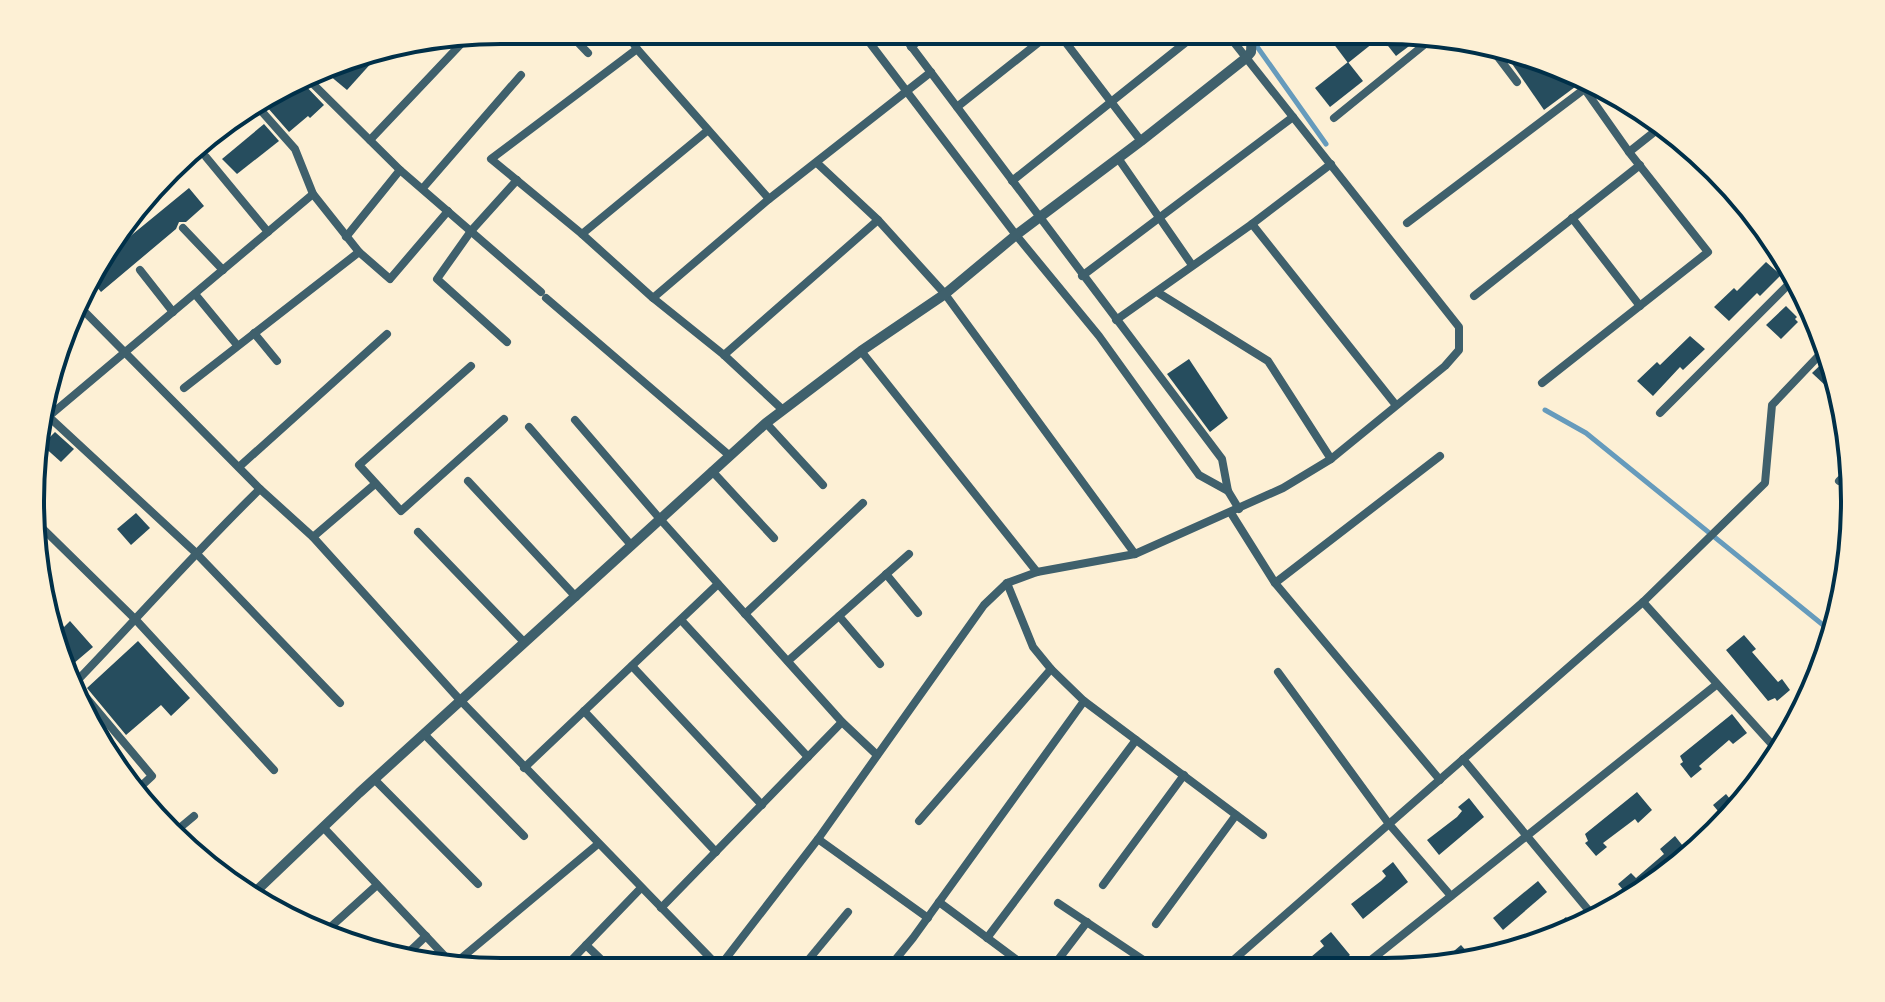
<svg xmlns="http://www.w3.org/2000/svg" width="1885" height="1002" font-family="'PT Serif',serif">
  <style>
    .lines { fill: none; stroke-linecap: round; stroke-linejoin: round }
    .stream { stroke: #669bbc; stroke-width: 5 }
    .building { fill: #264d5e }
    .minor { stroke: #3f606c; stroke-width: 8 }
    .tertiary { stroke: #3f606c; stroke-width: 10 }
    .secondary { stroke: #003049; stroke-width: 11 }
    .rim { fill: none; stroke: #003049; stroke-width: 4 }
  </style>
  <rect width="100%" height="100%" fill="#fdf0d5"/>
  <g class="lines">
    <!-- stream -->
    <g class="stream">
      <polyline points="1246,31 1326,144"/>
      <polyline points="1545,410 1586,433 1828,629"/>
    </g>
  </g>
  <!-- building -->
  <g class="building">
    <polygon points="1348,31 1388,31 1348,63 1333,43"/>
    <polygon points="1389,31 1414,31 1425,34 1396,56 1381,37"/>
    <polygon points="383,50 347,90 329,75 349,55"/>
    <polygon points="1506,55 1567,72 1575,87 1544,110"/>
    <polygon points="1348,62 1363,81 1330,107 1315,88"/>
    <polygon points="301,81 324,105 310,118 308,116 289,132 267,107 286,92 284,90"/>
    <polygon points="264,124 279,141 237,174 222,159"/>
    <polygon points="189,188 204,206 186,222 179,222 176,229 101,292 91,280 100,261"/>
    <polygon points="1766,262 1781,275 1760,296 1757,293 1729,321 1714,307 1734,288 1737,291"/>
    <polygon points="1786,306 1797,317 1795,319 1798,322 1781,339 1766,325"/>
    <polygon points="1690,336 1705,349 1683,370 1680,367 1653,396 1637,381 1657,362 1660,365"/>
    <polygon points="1831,355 1834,381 1827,387 1812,373"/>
    <polygon points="1189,359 1228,418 1210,432 1167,374"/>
    <polygon points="55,432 74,449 61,462 42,445"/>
    <polygon points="136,513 150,528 131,545 117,529"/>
    <polygon points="49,609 64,627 70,621 93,647 73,664 58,646"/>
    <polygon points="1744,635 1756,649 1752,652 1778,682 1782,679 1790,690 1777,701 1775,698 1768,701 1726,650"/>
    <polygon points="138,641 190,698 171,716 161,705 126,735 87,688"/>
    <polygon points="77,698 116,744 110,748 110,747"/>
    <polygon points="1732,714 1747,733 1733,744 1729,740 1699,766 1702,769 1691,778 1680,764 1683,762 1680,756"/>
    <polygon points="1758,776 1760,779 1738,811 1727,822 1713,805 1726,794 1730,799"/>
    <polygon points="1637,792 1652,810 1638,823 1635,819 1603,843 1607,847 1596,856 1585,843 1588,841 1585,834"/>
    <polygon points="1469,798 1484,817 1439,855 1427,840 1457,817 1462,811 1458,807"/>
    <polygon points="1675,836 1690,855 1659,882 1630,898 1618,884 1631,873 1636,878 1664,854 1660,849"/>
    <polygon points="1393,862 1408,882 1363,919 1351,904 1381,881 1386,876 1382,871"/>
    <polygon points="1538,881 1547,892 1503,930 1493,918"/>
    <polygon points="1566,917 1576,929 1564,936 1534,944"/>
    <polygon points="1331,932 1350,955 1334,968 1298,968 1324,946 1320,941"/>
    <polygon points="1461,945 1474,960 1446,968 1434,968"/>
  </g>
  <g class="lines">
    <!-- minor -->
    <g class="minor">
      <polyline points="566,30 588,53"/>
      <polyline points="625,30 637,49 769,199"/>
      <polyline points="860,30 1016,235 1099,336 1199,475 1228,491"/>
      <polyline points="899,30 1222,459 1228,491 1239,509"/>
      <polyline points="1033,31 1041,40"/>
      <polyline points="1057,31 1141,141"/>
      <polyline points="911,47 932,30"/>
      <polyline points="637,49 491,159 582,234 653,298 724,355 783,410"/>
      <polyline points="1495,53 1517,82"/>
      <polyline points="307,78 400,170 541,292"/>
      <polyline points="256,105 295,149 313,194 359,252 390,279 448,211"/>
      <polyline points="957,107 1053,31"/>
      <polyline points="1334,118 1435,36"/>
      <polyline points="370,140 460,45"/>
      <polyline points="1629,152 1658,129"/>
      <polyline points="206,157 268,232"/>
      <polyline points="1118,158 1192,265"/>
      <polyline points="817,163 878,220"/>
      <polyline points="1012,181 1200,31"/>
      <polyline points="423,188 521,75"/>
      <polyline points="1572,218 1640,306"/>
      <polyline points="1407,223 1595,81"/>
      <polyline points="1252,224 1395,404"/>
      <polyline points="183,228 223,270"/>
      <polyline points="582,234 707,131"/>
      <polyline points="346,237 400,170"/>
      <polyline points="140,270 173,312"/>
      <polyline points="1082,276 1293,117"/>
      <polyline points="1157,292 1268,361 1331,459"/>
      <polyline points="195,294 237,345"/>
      <polyline points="1474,296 1640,165"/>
      <polyline points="546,298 730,456"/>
      <polyline points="653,298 769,199 931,72"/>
      <polyline points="79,306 260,489 313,537 460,700 721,969"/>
      <polyline points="1116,320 1252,224 1331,164"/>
      <polyline points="254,333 277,361"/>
      <polyline points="507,342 437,279 471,231 517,180"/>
      <polyline points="861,351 1037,572"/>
      <polyline points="724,355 878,220 945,294 1135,554"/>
      <polyline points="471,366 359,465 401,511 504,419"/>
      <polyline points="1542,383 1708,252 1629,152 1574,74"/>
      <polyline points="184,388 359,252"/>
      <polyline points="1660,413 1791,282"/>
      <polyline points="48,416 195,552 340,703"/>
      <polyline points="575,420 660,519 842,722 877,755"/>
      <polyline points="42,422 313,194"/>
      <polyline points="766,423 823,485"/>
      <polyline points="529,427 631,545"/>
      <polyline points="239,467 387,334"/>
      <polyline points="712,471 774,538"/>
      <polyline points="468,481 576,597"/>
      <polyline points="1839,481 1846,474"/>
      <polyline points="1231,513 1275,583 1440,780"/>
      <polyline points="32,518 136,620 274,770"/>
      <polyline points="418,532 524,642"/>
      <polyline points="313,537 375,484"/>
      <polyline points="886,574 918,613"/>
      <polyline points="1007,583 1033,647 1051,669 1084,701 1263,835"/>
      <polyline points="1275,583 1440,456"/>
      <polyline points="1643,602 1778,751"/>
      <polyline points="745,614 863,503"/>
      <polyline points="839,616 880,664"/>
      <polyline points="681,620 808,757"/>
      <polyline points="788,661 909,554"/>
      <polyline points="632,666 762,805"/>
      <polyline points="64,671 152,776 138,789"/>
      <polyline points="1278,672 1389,824 1451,896"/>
      <path d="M74,684C137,619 195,552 260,489"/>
      <polyline points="584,711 716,852"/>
      <polyline points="424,734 524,836"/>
      <polyline points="1463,759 1595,918"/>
      <polyline points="524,768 718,584"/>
      <polyline points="374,779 478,884"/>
      <polyline points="919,821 1051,669"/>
      <polyline points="323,827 455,967"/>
      <polyline points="170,836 194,816"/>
      <polyline points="818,839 928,918"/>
      <polyline points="1103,885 1184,775"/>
      <polyline points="939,902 1029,969"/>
      <polyline points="1058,903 1148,963"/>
      <polyline points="661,908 842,722"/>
      <polyline points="1156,924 1236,815"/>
      <polyline points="325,932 377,885"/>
      <polyline points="987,938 1136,740"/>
      <polyline points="586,945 613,971"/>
      <polyline points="407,954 426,936"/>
      <polyline points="453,965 598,844"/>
      <polyline points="1361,968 1716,685"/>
      <polyline points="1051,969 1087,922"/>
      <polyline points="1234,969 1230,963 1643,602 1765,483 1772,405 1828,346"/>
      <polyline points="717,970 818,839 984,605 1007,583 1037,572 1135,554 1283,488 1331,459 1445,366 1459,350 1459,327 1225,31"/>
      <polyline points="800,970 848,912"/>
      <polyline points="887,970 913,938 1084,701"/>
      <polyline points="561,971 640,889"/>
    </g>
    <!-- tertiary -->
    <polyline class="tertiary" points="252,895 359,793 766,423 861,351 945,294 1016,235 1141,141 1246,58 1251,52 1252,31"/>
    <!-- secondary -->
    <polyline class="secondary" points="178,166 235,116"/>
  </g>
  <!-- crop -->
  <path d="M0 0H1885V1002H0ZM501 44H1384A457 457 0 0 1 1841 501V501A457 457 0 0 1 1384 958H501A457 457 0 0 1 44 501V501A457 457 0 0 1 501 44Z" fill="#fdf0d5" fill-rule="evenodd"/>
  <path class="rim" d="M501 44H1384A457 457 0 0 1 1841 501V501A457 457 0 0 1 1384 958H501A457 457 0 0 1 44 501V501A457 457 0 0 1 501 44Z"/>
</svg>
